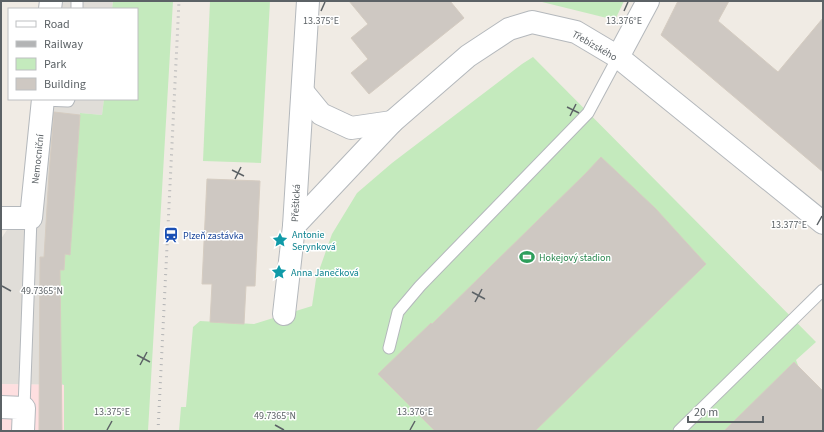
<svg xmlns="http://www.w3.org/2000/svg" width="824" height="432" font-family="'Source Sans 3',sans-serif">
  <style>
    .industrial { fill: #e0ddd8 }
    .medical { fill: #fedfe0 }
    .green { fill: #c4eabd }
    .building { fill: #cec8c2; stroke: #d5ccc1 }
    .lines { fill: none; stroke-linecap: round; stroke-linejoin: round }
    .lane-casing { stroke: #b4b8bc; stroke-width: 13 }
    .street-casing { stroke: #b4b8bc; stroke-width: 24 }
    .lane { stroke: #fff; stroke-width: 11 }
    .street { stroke: #fff; stroke-width: 22 }
    .rail { stroke: #b3b4b5; stroke-width: 3; stroke-dasharray: 1 5; stroke-linecap: butt }
    .ticks { fill: none; stroke: #5c6266; stroke-width: 1.5 }
    .labels { text-anchor: middle; stroke-width: 3; stroke-linejoin: round; paint-order: stroke }
    .street-label { font-size: 10px; fill: #5c6266; stroke: #fff }
    .culture-label { font-size: 10px; fill: #0d838f; stroke: #fff; text-anchor: start }
    .transit-label { font-size: 10px; fill: #164399; stroke: #fff; text-anchor: start }
    .leisure-label { font-size: 10px; fill: #27864d; stroke: #fff; text-anchor: start }
    .ticks-label { font-size: 10px; text-anchor: middle; fill: #5c6266; stroke: #fff; stroke-width: 3; stroke-linejoin: round; paint-order: stroke }
  </style>
  <rect width="100%" height="100%" fill="#f0ebe4"/>
  <!-- industrial -->
  <g class="industrial">
    <polygon points="51,1 113,1 112,9 50,9"/>
    <polygon points="43,99 104,99 102,115 80,113 64,385 1,384 1,239 34,189"/>
  </g>
  <!-- medical -->
  <polygon class="medical" points="1,384 64,385 64,431 1,431"/>
  <!-- green -->
  <g class="green">
    <polygon points="113,1 173,1 148,431 64,431 64,385 60,382 60,270 64,270 65,254 70,254 80,115 80,113 102,115 104,99 137,99 137,9 112,9"/>
    <polygon points="210,1 270,1 261,163 203,161"/>
    <polygon points="538,1 624,1 615,20"/>
    <polygon points="533,57 816,342 796,360 823,431 179,431 181,407 186,407 193,327 200,321 254,324 312,306 316,279 332,234 357,193 392,163 522,64"/>
  </g>
  <!-- building -->
  <g class="building">
    <polygon points="349,1 450,1 464,18 369,94 351,73 368,59 351,38 368,24"/>
    <polygon points="678,1 729,1 718,21 778,72 823,18 823,172 661,35"/>
    <polygon points="54,112 80,115 70,255 65,254 64,270 60,270 62,431 39,431 40,257 44,257 49,174"/>
    <polygon points="601,157 656,209 706,264 535,431 435,431 378,374 431,323 432,324 586,173"/>
    <polygon points="207,179 260,181 255,286 246,286 244,324 210,322 212,284 202,284"/>
    <polygon points="794,362 823,391 823,431 724,431"/>
  </g>
  <g class="lines">
    <!-- lane casing -->
    <g class="lane-casing">
      <g id="lane">
        <polyline points="77,9 77,1"/>
        <polyline points="43,100 68,101 69,99"/>
        <polyline points="389,348 398,312 420,286 588,113 618,57"/>
        <polyline points="24,408 31,218"/>
        <polyline points="679,431 823,290"/>
      </g>
    </g>
    <!-- street casing -->
    <g class="street-casing">
      <g id="street">
        <polyline points="50,9 51,1"/>
        <polyline points="618,57 648,1"/>
        <polyline points="303,92 321,114 351,128 392,122"/>
        <polyline points="1,218 31,218 43,99"/>
        <polyline points="294,226 392,122 468,56 509,29 532,22 576,32 618,57 823,223"/>
        <polyline points="284,314 294,226 308,1"/>
        <polyline points="1,407 24,408 23,431"/>
      </g>
    </g>
    <!-- lane -->
    <use href="#lane" class="lane"/>
    <!-- street -->
    <use href="#street" class="street"/>
    <!-- rail -->
    <polyline class="rail" points="158,431 179,1"/>
  </g>
  <!-- ticks -->
  <path class="ticks" d="M321,11L325,2M624,11L628,2M567,107L579,113M570,116L576,104M232,170L244,176M235,179L241,167M817,225L822,216M2,286L11,291M472,292L485,299M475,302L482,289M137,355L150,362M140,365L147,352M275,425L284,430M107,430L112,421M410,430L415,421"/>
  <!-- icons -->
  <defs>
    <g id="station-bare" transform="scale(1.2)"><path d="M-3-6H3Q5-6 5-4V2Q5 4 3 4L4.5 6H3L1.5 4h-3L-3 6H-4.5L-3 4Q-5 4-5 2V-4Q-5-6-3-6ZM-3.5-4v3h7v-3ZM-3.5 1v1.5H-2V1ZM2 1v1.5H3.5V1Z" fill="#1a4fb4" stroke="#fff" stroke-width="2.5" paint-order="stroke"/></g>
    <g id="sight-bare" transform="scale(1.2)"><path d="M0-6L1.8-2.2L6-1.7L2.9 1.2L3.7 5.4L0 3.3L-3.7 5.4L-2.9 1.2L-6-1.7L-1.8-2.2Z" fill="#0f9aa8" stroke="#fff" stroke-width="2.5" paint-order="stroke"/></g>
    <g id="stadium-bare" transform="scale(1.2)"><path d="M0-5a6.5 5 0 1 0 0 10a6.5 5 0 1 0 0-10ZM-3.5-1.8h7v3.6h-7Z" fill="#2e9e5b" stroke="#fff" stroke-width="2.5" paint-order="stroke"/></g>
  </defs>
  <g fill-rule="evenodd">
    <use href="#station-bare" x="171" y="235"/>
    <use href="#sight-bare" x="280" y="240"/>
    <use href="#stadium-bare" x="527" y="257"/>
    <use href="#sight-bare" x="279" y="272"/>
  </g>
  <g class="labels">
    <!-- street labels -->
    <g class="street-label">
      <text transform="translate(595 45) rotate(30)" y="4">Třebízského</text>
      <text transform="translate(37 159) rotate(-84)" y="4">Nemocniční</text>
      <text transform="translate(295 203) rotate(-87)" y="4">Přeštická</text>
    </g>
    <!-- culture labels -->
    <g class="culture-label">
      <text x="292" y="238">Antonie<tspan x="292" dy="12">Serynková</tspan></text>
      <text x="291" y="276">Anna Janečková</text>
    </g>
    <!-- transit labels -->
    <g class="transit-label">
      <text x="183" y="239">Plzeň zastávka</text>
    </g>
    <!-- leisure labels -->
    <g class="leisure-label">
      <text x="539" y="261">Hokejový stadion</text>
    </g>
  </g>
  <g class="ticks-label">
    <text x="321" y="24">13.375°E</text>
    <text x="624" y="24">13.376°E</text>
    <text x="789" y="228">13.377°E</text>
    <text x="42" y="294">49.7365°N</text>
    <text x="112" y="415">13.375°E</text>
    <text x="415" y="415">13.376°E</text>
    <text x="275" y="419">49.7365°N</text>
  </g>
  <!-- border -->
  <rect width="824" height="432" fill="none" stroke="#5c6266" stroke-width="4"/>
  <!-- legend -->
  <rect x="8" y="8" width="130" height="92" fill="#ffffff" stroke="#bec0c2"/>
  <rect x="16" y="21" width="20" height="6" fill="#ffffff" stroke="#bec0c2"/>
  <text x="44" y="28" font-size="12" fill="#5c6266">Road</text>
  <rect x="16" y="41" width="20" height="6" fill="#b3b4b5" stroke="#bec0c2"/>
  <text x="44" y="48" font-size="12" fill="#5c6266">Railway</text>
  <rect x="16" y="58" width="20" height="12" fill="#c4eabd" stroke="#bec0c2"/>
  <text x="44" y="68" font-size="12" fill="#5c6266">Park</text>
  <rect x="16" y="78" width="20" height="12" fill="#cec8c2" stroke="#bec0c2"/>
  <text x="44" y="88" font-size="12" fill="#5c6266">Building</text>
  <!-- scale -->
  <path d="M688 416v6h75v-6" fill="none" stroke="#5c6266" stroke-width="2"/>
  <text x="694" y="416" font-size="12" fill="#5c6266" stroke="#ffffff" stroke-width="3" paint-order="stroke">20 m</text>
</svg>
